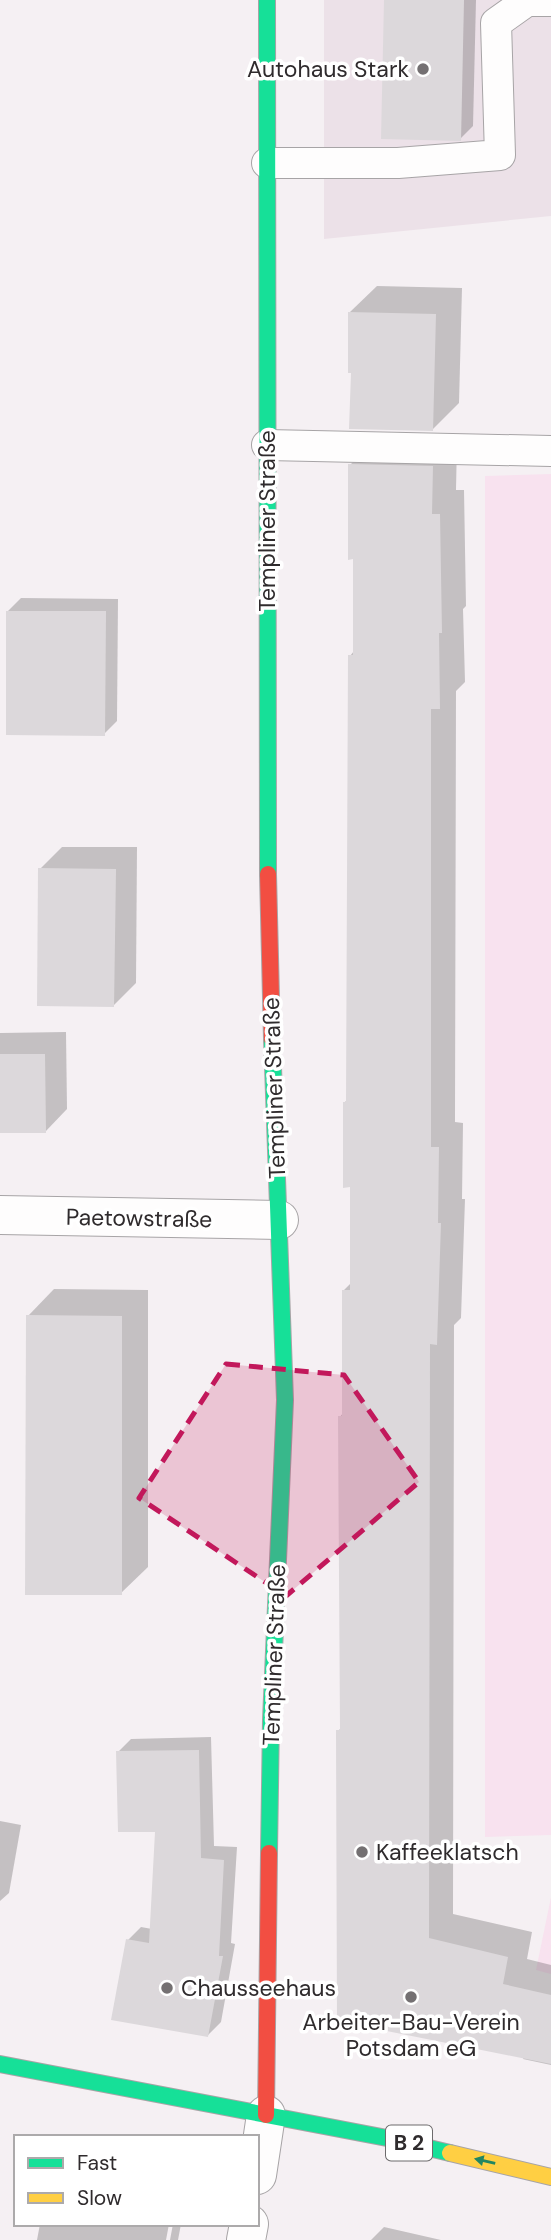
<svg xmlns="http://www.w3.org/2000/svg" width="551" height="2240" font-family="'DM Sans',sans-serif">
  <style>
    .built { fill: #ece1e8 }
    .green { fill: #f8e2ef }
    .shadow { fill: #0003 }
    .building { fill: #dcd8db }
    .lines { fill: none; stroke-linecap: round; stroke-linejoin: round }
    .lane-casing { stroke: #a7a4a6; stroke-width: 32 }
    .street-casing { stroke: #a7a4a6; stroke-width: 40 }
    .fast-casing { stroke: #a7a4a6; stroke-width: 18 }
    .slow-casing { stroke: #a7a4a6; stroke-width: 18 }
    .jam-casing { stroke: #a7a4a6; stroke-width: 18 }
    .lane { stroke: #fefdfd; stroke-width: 30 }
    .street { stroke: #fefdfd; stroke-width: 38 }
    .fast { stroke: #16e098; stroke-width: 16 }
    .slow { stroke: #ffcf43; stroke-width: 16 }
    .jam { stroke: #f24e42; stroke-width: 16 }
    .oneway { fill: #228662 }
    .marked { fill: #c2185b; fill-opacity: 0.2; stroke: #c2185b; stroke-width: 5; stroke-dasharray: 14 9; stroke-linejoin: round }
    .poi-dot { fill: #747072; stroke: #fff; stroke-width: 2.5 }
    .labels { text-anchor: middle; stroke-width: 7; stroke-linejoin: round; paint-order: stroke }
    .shield { fill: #fff; stroke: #6d6b6c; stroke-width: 2 }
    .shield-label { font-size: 21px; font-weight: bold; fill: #2f2b2d }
    .poi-label { font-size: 23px; fill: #2f2b2d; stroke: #fff; text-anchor: start }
    .street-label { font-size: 23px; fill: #2f2b2d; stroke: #fff }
  </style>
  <rect width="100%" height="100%" fill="#f5f0f3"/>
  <!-- built -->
  <polygon class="built" points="324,0 551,0 551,216 324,239"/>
  <!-- green -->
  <g class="green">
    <polygon points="551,474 551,1835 485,1837 485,476"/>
    <polygon points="551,1897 551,1974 536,1970"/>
  </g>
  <!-- shadow -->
  <g class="shadow">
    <polygon points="386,0 476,0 473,126 460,139"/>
    <polygon points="377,286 462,288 459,403 433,429 352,371 350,312"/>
    <polygon points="375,440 457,442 456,490 464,490 466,606 463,609 465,682 456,691 455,1122 463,1123 462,1199 465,1199 461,1318 454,1325 453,1914 532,1932 527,1959 551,1965 551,2065 523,2059 524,2057 339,2019 338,1731 341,1728 340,1417 343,1413 344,1290 351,1283 351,1185 344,1103 348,1099 350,656 354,651 355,557 350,465"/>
    <polygon points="21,598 118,599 117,721 104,734 8,611"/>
    <polygon points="62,847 137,847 136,983 114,1005 40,869"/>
    <polygon points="66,1032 67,1109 45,1132 0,1132 0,1033"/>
    <polygon points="54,1289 148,1290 148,1567 121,1593 28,1316"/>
    <polygon points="211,1737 214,1846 237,1847 231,1943 235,1944 221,2022 208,2035 128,1940 141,1927 152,1929 157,1830 118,1752 131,1739"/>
    <polygon points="0,1821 21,1825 9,1893 0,1901"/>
    <polygon points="40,2224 169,2224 166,2240 37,2240"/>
    <polygon points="173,2224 181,2224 178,2240 170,2240"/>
    <polygon points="384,2227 441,2240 371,2240"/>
  </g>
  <!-- building -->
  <g class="building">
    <polygon points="384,0 464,0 461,141 381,139"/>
    <polygon points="348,312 436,314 433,431 349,429 351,373 348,373"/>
    <polygon points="348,464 433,466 432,514 440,514 442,633 439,633 440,709 431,709 431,1147 439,1147 438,1223 441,1223 437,1345 430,1344 429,1938 508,1957 503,1984 551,1995 551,2064 337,2021 336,1730 340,1730 338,1416 342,1416 342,1290 350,1290 350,1187 343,1188 343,1102 346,1102 348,655 353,655 353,559 348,560"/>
    <polygon points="6,611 106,611 105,736 6,735"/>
    <polygon points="38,868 116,869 114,1007 37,1006"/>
    <polygon points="0,1054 45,1054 46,1133 0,1133"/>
    <polygon points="26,1315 122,1316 122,1595 25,1595"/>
    <polygon points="199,1750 201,1858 224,1860 219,1956 223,1956 208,2037 111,2020 126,1939 149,1943 155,1832 118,1832 116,1751"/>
  </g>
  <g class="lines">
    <!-- lane casing -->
    <g class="lane-casing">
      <g id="lane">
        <polyline points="267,163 398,163 500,155 496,23 527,1 551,1"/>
        <polyline points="267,445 551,451"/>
      </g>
    </g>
    <!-- street casing -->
    <g class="street-casing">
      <g id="street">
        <polyline points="0,1215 279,1220"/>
        <polyline points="257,2175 266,2115"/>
        <polyline points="246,2240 249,2224"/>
      </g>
    </g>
    <!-- fast casing -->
    <g class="fast-casing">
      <g id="fast">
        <polyline points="267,0 268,874"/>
        <polyline points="269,1853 271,1720 285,1400 272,1039"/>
        <polyline points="0,2064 387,2138 450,2153"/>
      </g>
    </g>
    <!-- slow casing -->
    <g class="slow-casing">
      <polyline id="slow" points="450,2153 551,2177"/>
    </g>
    <!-- jam casing -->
    <g class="jam-casing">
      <g id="jam">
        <polyline points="268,874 272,1039"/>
        <polyline points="266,2115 269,1853"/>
      </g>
    </g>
    <!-- lane -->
    <use href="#lane" class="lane"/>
    <!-- street -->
    <use href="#street" class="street"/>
    <!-- fast -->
    <use href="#fast" class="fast"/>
    <!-- slow -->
    <use href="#slow" class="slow"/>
    <!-- jam -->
    <use href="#jam" class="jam"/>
  </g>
  <!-- one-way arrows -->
  <defs><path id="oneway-solid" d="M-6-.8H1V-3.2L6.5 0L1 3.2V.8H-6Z" transform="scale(1.75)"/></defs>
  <use class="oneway" href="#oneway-solid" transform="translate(485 2161) rotate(-167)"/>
  <!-- marked area -->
  <path class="marked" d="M226,1364L344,1375L419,1482L286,1596L139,1498Z"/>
  <!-- markers -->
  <g class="poi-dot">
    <circle cx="423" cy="69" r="7"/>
    <circle cx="362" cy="1852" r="7"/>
    <circle cx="167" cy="1988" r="7"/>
    <circle cx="411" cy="1997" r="7"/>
  </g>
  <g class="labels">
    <!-- shield labels -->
    <rect class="shield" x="386" y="2125.5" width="46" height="35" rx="5"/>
    <g class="shield-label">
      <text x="409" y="2150">B 2</text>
    </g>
    <!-- poi labels -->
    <g class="poi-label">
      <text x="409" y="77" text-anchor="end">Autohaus Stark</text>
      <text x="376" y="1860">Kaffeeklatsch</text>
      <text x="181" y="1996">Chausseehaus</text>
      <text x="411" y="2030" text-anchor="middle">Arbeiter-Bau-Verein<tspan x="411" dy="26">Potsdam eG</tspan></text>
    </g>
    <!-- street labels -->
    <g class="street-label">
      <text transform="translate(267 521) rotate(-90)" y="8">Templiner Straße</text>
      <text transform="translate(274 1088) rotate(-92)" y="8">Templiner Straße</text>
      <text transform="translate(139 1218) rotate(1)" y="8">Paetowstraße</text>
      <text transform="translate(274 1655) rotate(-88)" y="8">Templiner Straße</text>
    </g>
  </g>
  <!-- legend -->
  <rect x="14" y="2135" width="245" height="91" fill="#ffffff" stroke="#acaaab" stroke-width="2"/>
  <rect x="28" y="2158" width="35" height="10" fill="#16e098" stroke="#acaaab" stroke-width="2"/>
  <text x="77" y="2170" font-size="21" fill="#2f2b2d">Fast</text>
  <rect x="28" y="2193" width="35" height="10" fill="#ffcf43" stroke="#acaaab" stroke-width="2"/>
  <text x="77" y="2205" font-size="21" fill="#2f2b2d">Slow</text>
</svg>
